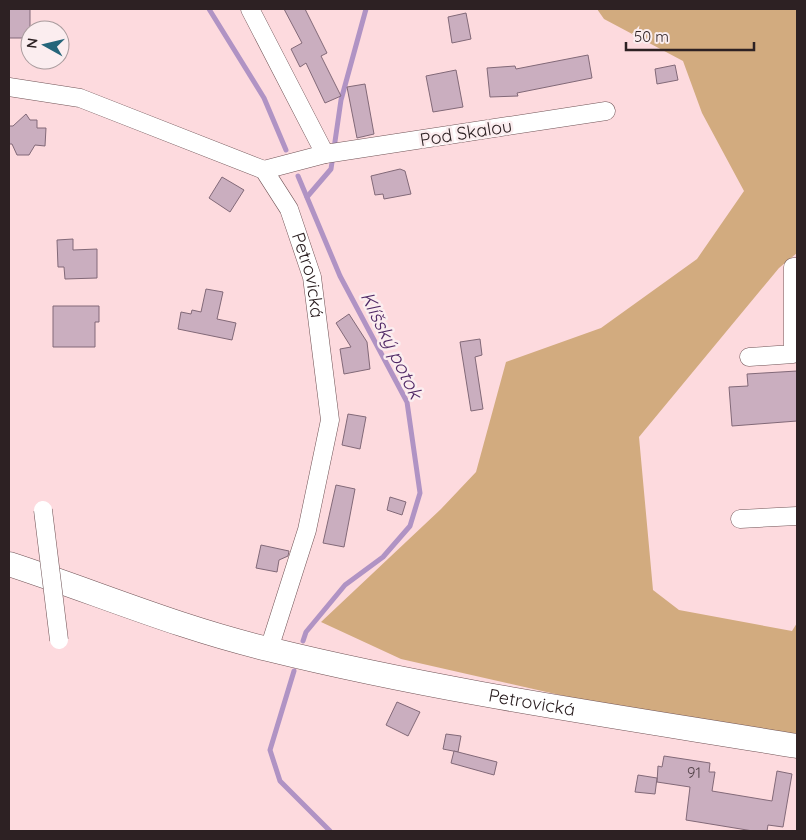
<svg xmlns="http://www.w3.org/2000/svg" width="806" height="840" font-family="Quicksand,sans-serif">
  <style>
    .green { fill: #d2ab7f }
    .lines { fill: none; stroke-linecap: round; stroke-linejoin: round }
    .stream { stroke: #b093c4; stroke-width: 5 }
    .building { fill: #caaebf; stroke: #826978 }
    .minor-casing { stroke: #715457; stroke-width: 19 }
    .secondary-casing { stroke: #715457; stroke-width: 25 }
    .minor { stroke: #fff; stroke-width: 18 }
    .secondary { stroke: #fff; stroke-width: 24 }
    .minor-bridge-casing { stroke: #715457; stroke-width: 19; stroke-linecap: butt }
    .minor-bridge { stroke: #fff; stroke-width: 18 }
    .labels { text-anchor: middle; stroke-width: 5; stroke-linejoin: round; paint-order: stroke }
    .number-label { font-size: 15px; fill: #54444a }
    .street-label { font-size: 18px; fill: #2d2123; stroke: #fbedef }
    .water-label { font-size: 19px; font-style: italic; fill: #502966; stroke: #fbedef }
  </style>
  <rect width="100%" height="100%" fill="#fddade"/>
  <!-- green -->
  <polygon class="green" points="597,9 797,9 797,253 779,268 639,437 653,590 679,610 792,631 797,623 797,734 626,710 401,659 321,622 441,509 476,472 506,362 601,328 697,259 744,191 702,113 683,61 604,19"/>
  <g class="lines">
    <!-- stream -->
    <g class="stream">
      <polyline points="209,9 264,98 286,150"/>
      <polyline points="298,176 340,276 407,402 420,493 410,526 383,557 345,585 306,632 303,641"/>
      <polyline points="307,197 331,169 341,100 366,9"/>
      <polyline points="294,671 270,750 280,781 330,831"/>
    </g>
  </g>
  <!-- building -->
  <g class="building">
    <rect x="9" y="9" width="21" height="29"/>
    <polygon points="284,9 305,9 327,53 321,56 341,96 325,103 306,63 300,67 291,49 302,43"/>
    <polygon points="466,13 471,39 452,43 448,17"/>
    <polygon points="588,55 592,78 517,93 518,96 490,97 487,68 515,66 516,69"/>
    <polygon points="675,65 678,80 657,84 655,69"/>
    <polygon points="456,70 463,107 433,112 426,76"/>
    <polygon points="365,84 374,134 357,138 347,87"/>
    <polygon points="26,114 30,120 37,120 37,128 46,128 45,146 35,145 29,155 17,155 12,144 9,144 9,126 13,126"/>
    <polygon points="400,169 405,171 411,194 384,199 383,194 375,195 371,176"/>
    <polygon points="222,177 244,190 230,212 209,198"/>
    <polygon points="73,239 73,250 97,249 97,278 65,279 64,267 58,267 57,240"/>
    <polygon points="206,289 223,292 217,319 236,323 232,340 178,329 181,312 191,314 192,310 201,312"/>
    <polygon points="53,306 99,306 99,322 95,322 95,347 53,347"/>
    <polygon points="349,314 367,342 370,369 344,374 340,349 351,347 336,323"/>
    <polygon points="480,339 482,355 475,357 483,409 471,411 460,342"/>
    <polygon points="797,371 797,421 732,426 729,387 748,386 747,374"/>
    <polygon points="348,414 366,417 360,449 342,445"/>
    <polygon points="336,485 355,489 344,547 323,543"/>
    <polygon points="390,497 406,502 402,515 387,510"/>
    <polygon points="261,545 289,551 288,556 279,560 277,572 256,568"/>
    <polygon points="397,702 420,712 408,736 386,725"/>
    <polygon points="446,734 461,736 458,752 443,749"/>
    <polygon points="454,751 497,762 494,775 451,763"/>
    <polygon points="664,756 710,763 709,772 715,772 712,791 772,801 777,771 792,774 783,827 768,825 767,831 753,831 686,820 690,787 657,782 658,766 662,767"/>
    <polygon points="638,775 657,778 655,794 635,792"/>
  </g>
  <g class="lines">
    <!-- minor casing -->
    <g class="minor-casing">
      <g id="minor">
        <polyline points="250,9 325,154"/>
        <path id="s1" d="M9,87L80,98L264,170L289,209L312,277L330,420L307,530L269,649"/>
        <polyline points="264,170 325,154 606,111"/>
        <polyline points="749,357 793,354 793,267 797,267"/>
        <polyline points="740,519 797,516"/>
      </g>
    </g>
    <!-- secondary casing -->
    <g class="secondary-casing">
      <g id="secondary">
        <path id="s2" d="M9,564C95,592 179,628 268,649C442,692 621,717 797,746"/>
      </g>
    </g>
    <!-- minor -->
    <use href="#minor" class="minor"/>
    <!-- secondary -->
    <use href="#secondary" class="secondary"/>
    <!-- minor-bridge casing -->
    <g class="minor-bridge-casing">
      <polyline id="minor-bridge" points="43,510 59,640"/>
    </g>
    <!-- minor-bridge -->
    <use href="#minor-bridge" class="minor-bridge"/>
  </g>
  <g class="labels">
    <!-- number labels -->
    <g class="number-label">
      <text x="694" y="778">91</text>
    </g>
    <!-- street labels -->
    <g class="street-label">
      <text transform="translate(466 133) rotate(-9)" y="6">Pod Skalou</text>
      <text dy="6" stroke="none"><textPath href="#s1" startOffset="385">Petrovická</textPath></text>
      <text dy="6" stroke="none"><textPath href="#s2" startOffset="542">Petrovická</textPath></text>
    </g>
    <!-- water labels -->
    <g class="water-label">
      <text transform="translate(392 345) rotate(64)" y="7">Klíšský potok</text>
    </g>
  </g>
  <!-- border -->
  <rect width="806" height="840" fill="none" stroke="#2d2123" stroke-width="20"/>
  <!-- north arrow -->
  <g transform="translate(45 45) rotate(278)"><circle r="24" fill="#fbedef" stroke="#a99b9d"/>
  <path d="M0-4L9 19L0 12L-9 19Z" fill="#25657a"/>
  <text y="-8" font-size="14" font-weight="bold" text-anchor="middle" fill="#2d2123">N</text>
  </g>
  <!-- scale -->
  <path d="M626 42v8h128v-8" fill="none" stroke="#2d2123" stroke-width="2.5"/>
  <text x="634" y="42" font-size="15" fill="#2d2123" stroke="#fbedef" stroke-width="4" paint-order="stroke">50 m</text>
</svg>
